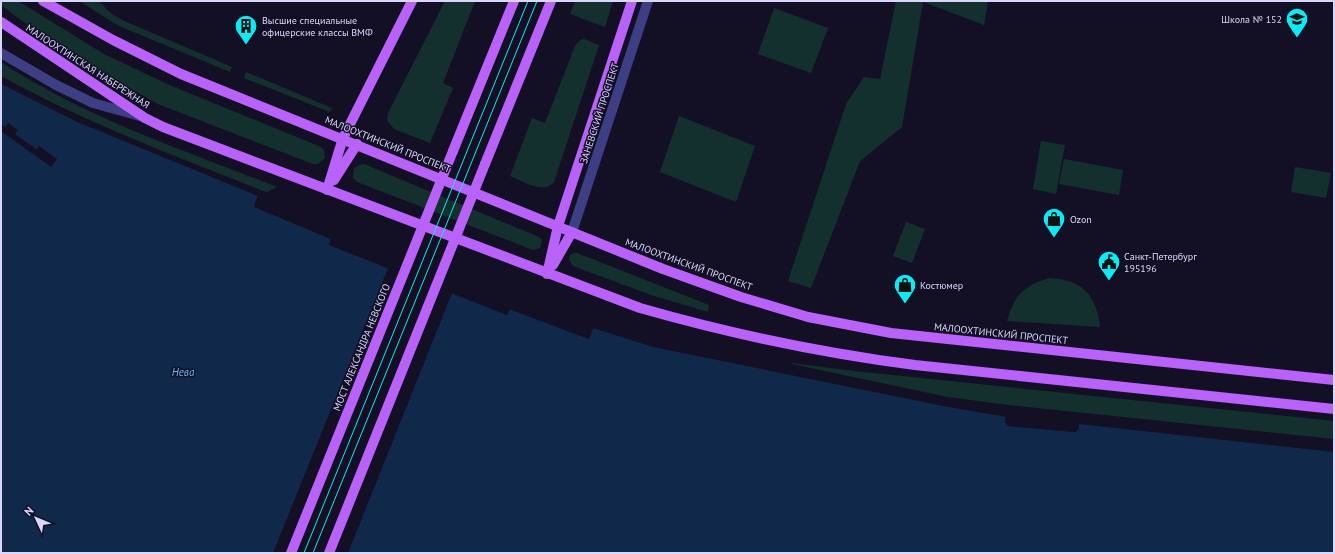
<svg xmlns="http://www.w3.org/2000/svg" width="1335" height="554" font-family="'PT Sans',sans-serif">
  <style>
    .green { fill: #14302e }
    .water { fill: #10294a }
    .pier { fill: #131026 }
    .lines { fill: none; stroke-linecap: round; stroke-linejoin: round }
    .street { stroke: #3d3e84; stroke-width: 10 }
    .primary { stroke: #b962f9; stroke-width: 10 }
    .tram { stroke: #0aebf6; stroke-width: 1 }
    .primary-bridge { stroke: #b962f9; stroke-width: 10 }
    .labels { text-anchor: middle; stroke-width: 3; stroke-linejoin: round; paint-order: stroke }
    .poi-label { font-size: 10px; fill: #dad7fe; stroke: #131026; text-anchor: start }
    .street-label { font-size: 10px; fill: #dad7fe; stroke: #131026 }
    .water-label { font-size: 11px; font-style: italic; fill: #69befa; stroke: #131026 }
  </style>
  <rect width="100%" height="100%" fill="#131026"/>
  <!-- green -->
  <g class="green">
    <polygon points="1,1 18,1 104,54 167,84 321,147 324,150 325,158 318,164 313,164 158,104 95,69 36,31 1,5"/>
    <polygon points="79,1 99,1 108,11 122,20 232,67 230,72 119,26"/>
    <polygon points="445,1 475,1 443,83 453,88 430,143 394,129 387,120 388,113"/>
    <polygon points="575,1 613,1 605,27 570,14"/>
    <polygon points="896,1 988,1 984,25 923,2 902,127 860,161 811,288 788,281 846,104 864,77 880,79"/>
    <polygon points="774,8 828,28 811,73 758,54"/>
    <path d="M584,39L599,45L554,182C543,195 523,181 510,176L532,118L545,123L575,46L580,40Z"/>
    <path d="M1,62C85,118 184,150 277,187L267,192L261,190C173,155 84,122 1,76Z"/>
    <polygon points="246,72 332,108 330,112 244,78"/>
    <polygon points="679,116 755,146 736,202 660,172"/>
    <polygon points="1041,141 1065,145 1056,194 1033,189"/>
    <polygon points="1064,159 1123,170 1119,195 1059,184"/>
    <polygon points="364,164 539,237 542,240 540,248 533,250 357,182 353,178 354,168 359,165"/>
    <polygon points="1295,167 1331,173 1326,198 1291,192"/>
    <polygon points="906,222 925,229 912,263 893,256"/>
    <polygon points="574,253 577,253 709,305 708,312 651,295 573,266 569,259 570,255"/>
    <path d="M1049,278C1082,280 1096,294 1100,327L1007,321C1014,295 1024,286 1049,278Z"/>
    <polygon points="792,363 854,371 1334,421 1334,439 1008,405 948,397 792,364"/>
  </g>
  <!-- water -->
  <polygon class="water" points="1,84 75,121 258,196 254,207 331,239 329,245 507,315 509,309 589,339 593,328 653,347 943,406 1006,417 1005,422 1009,426 1075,432 1078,430 1079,424 1334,452 1334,553 1,553"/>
  <!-- pier -->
  <g class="pier">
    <polygon points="8,123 18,130 15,134 36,149 39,146 57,159 51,167 1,131 1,124 5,127"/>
    <polygon points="258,196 260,197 256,205 332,237 331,243 506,312 510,307 588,336 591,327 593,328 589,339 510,309 507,315 452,293 348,553 273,553 388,268 329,245 331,239 254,206"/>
    <polygon points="1006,417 1008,417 1009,424 1075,430 1077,424 1079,424 1078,430 1075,432 1008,426 1005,422"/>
  </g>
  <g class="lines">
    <!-- street -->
    <g class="street">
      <polyline points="1,53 56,85 93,103 140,116"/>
      <polyline points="572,232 648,1"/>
    </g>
    <!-- primary -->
    <g class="primary">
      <polyline points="43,1 113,40 181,74 663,269 741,297 808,317 891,333 1334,380"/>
      <path d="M1,22L145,118L163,127L640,308C731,334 822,353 915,365L1334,409"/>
      <polyline points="453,151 514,1"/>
      <polyline points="485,164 551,1"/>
      <polyline points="334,180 357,144"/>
      <polyline points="327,190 343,138 412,1"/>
      <polyline points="553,265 572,232"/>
      <polyline points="547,274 558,226 632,1"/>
    </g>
    <!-- tram -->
    <g class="tram">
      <polyline points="304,553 528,1"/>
      <polyline points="313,553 537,1"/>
    </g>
    <!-- primary-bridge -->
    <g class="primary-bridge">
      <polyline points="291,553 453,151"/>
      <polyline points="329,553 485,164"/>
    </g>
  </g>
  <!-- icons -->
  <defs>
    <g id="school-pin" transform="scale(1.15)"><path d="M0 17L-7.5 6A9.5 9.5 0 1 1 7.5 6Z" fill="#0aebf6" stroke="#131026"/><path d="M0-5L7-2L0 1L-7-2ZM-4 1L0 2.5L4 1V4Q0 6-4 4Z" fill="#111"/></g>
    <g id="building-pin" transform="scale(1.15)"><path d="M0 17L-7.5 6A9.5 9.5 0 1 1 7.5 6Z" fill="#0aebf6" stroke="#131026"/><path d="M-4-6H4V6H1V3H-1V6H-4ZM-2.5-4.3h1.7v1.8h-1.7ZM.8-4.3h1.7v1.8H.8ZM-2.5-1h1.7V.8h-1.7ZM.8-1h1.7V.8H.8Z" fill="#111"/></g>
    <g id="shop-pin" transform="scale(1.15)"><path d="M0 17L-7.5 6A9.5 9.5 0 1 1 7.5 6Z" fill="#0aebf6" stroke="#131026"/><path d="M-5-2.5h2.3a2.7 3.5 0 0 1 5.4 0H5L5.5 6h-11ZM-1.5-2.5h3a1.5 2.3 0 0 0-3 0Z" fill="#111"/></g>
    <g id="civic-pin" transform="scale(1.15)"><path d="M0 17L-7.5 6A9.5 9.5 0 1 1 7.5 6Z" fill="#0aebf6" stroke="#131026"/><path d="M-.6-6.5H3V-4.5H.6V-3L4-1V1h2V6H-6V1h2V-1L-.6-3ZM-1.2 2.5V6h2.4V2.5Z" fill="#111"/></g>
  </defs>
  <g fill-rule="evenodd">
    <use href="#school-pin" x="1297" y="19"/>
    <use href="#building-pin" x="246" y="26"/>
    <use href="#shop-pin" x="1054" y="219"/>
    <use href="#civic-pin" x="1109" y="262"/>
    <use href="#shop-pin" x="905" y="285"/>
  </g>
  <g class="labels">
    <!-- poi labels -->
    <g class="poi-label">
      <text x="1282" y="23" text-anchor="end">Школа № 152</text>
      <text x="262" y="24">Высшие специальные<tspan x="262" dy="12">офицерские классы ВМФ</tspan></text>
      <text x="1070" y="223">Ozon</text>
      <text x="1124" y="260">Санкт-Петербург<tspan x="1124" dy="12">195196</tspan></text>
      <text x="920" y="289">Костюмер</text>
    </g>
    <!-- street labels -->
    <g class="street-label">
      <text transform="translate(88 66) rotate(33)" y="4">МАЛООХТИНСКАЯ НАБЕРЕЖНАЯ</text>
      <text transform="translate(599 113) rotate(-72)" y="4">ЗАНЕВСКИЙ ПРОСПЕКТ</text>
      <text transform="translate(388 144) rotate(22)" y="4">МАЛООХТИНСКИЙ ПРОСПЕКТ</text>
      <text transform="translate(689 264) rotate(20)" y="4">МАЛООХТИНСКИЙ ПРОСПЕКТ</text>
      <text transform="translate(1001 333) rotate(6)" y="4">МАЛООХТИНСКИЙ ПРОСПЕКТ</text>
      <text transform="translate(361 347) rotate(-68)" y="4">МОСТ АЛЕКСАНДРА НЕВСКОГО</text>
    </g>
    <!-- water labels -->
    <g class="water-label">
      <text x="183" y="376">Нева</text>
    </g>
  </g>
  <!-- border -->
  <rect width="1335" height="554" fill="none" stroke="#dad7fe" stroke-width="4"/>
  <!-- north arrow -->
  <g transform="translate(36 518) rotate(314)" stroke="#131026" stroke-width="3" paint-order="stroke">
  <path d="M0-3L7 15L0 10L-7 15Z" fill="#dad7fe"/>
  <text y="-6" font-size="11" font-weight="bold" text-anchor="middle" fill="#dad7fe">N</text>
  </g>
</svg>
